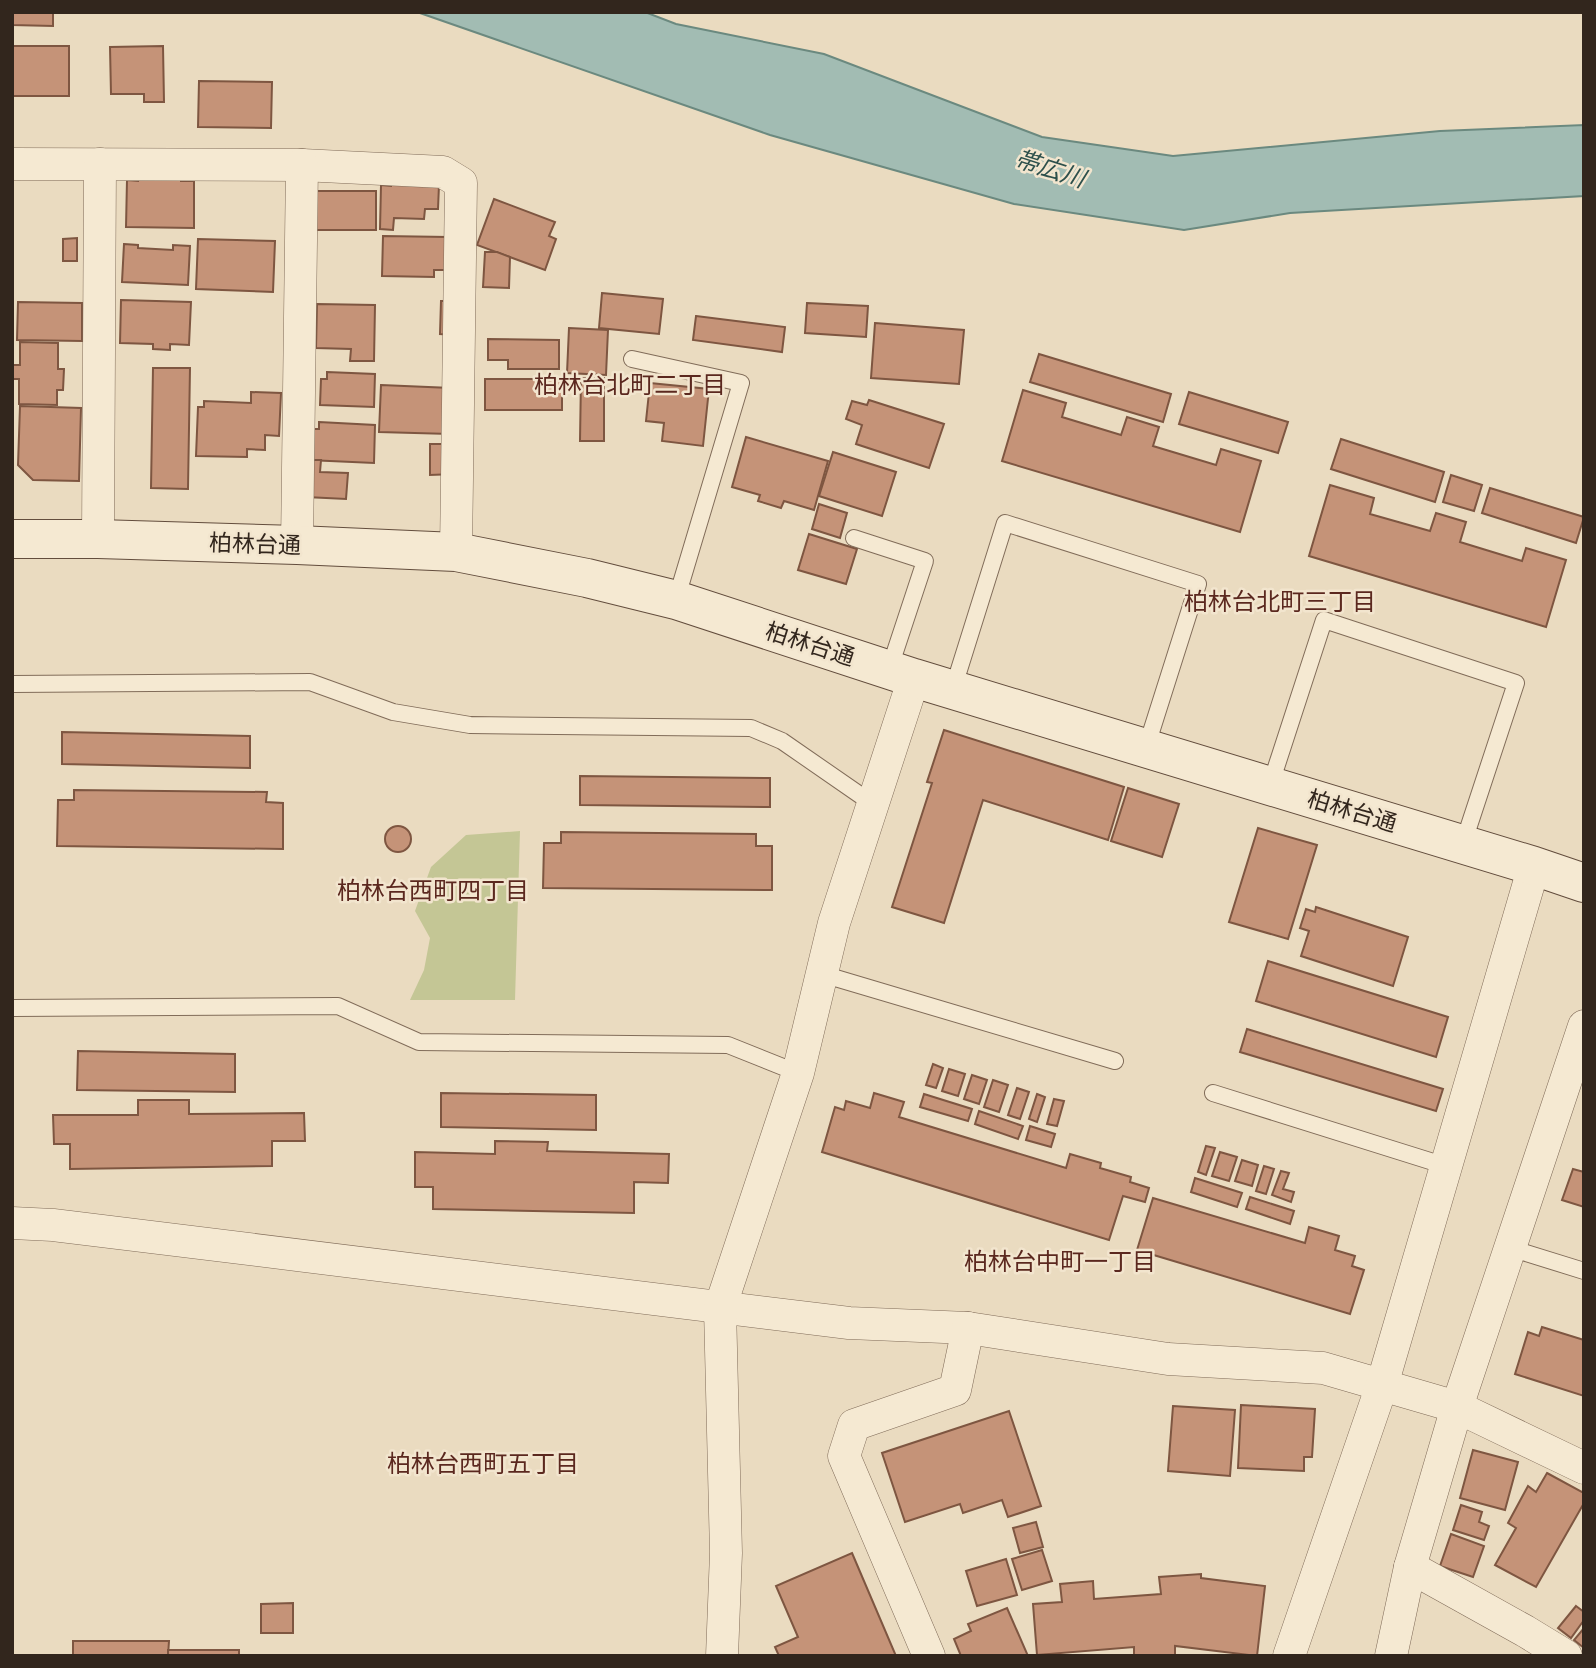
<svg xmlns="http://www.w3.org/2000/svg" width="1596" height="1668" font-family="'Noto Serif','Noto Sans JP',serif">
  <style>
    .green { fill: #c4c695 }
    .water { fill: #a2bcb3; stroke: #6b897f; stroke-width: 2 }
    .building { fill: #c59378; stroke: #7e5641; stroke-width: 2 }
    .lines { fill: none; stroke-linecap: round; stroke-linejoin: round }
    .lane-casing { stroke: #816c59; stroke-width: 18 }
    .street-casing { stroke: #816c59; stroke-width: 33 }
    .secondary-casing { stroke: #634d3d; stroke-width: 40 }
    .lane { stroke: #f5e9d2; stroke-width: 16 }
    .street { stroke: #f5e9d2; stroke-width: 32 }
    .secondary { stroke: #f5e9d2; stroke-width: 38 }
    .labels { text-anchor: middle; stroke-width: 5; stroke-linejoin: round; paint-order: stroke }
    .street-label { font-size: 23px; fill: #32261d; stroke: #f2e5ce }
    .water-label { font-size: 24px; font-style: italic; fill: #2d504c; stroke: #f2e5ce }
    .neighbourhood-label { font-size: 24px; fill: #5b281f; stroke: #f2e5ce }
  </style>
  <rect width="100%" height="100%" fill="#eadbc0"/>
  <!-- green -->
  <polygon class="green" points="520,831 515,1000 410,1000 424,970 430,938 415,911 431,867 466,835"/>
  <!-- water -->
  <polygon class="water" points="417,12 645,12 676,24 824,54 1042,137 1173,156 1440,131 1584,125 1584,196 1290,213 1184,230 1014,204 770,135"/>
  <!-- building -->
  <g class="building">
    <polygon points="12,12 53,12 53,26 12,25"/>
    <rect x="12" y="46" width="57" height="50"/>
    <polygon points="163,46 164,102 144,102 144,94 111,94 110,47"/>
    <polygon points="199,81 272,82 271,128 198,127"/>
    <polygon points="138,173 181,174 181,181 194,181 194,228 126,227 127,180 138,181"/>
    <polygon points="391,179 439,185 438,209 425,209 424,219 394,218 393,230 380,229 381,185 391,186"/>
    <polygon points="315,191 376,191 376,230 314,230"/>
    <polygon points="494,199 555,222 549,236 556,239 545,270 477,245"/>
    <polygon points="383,236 448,237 448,270 434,270 434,277 382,276"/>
    <polygon points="77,238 77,261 63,261 63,239"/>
    <polygon points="198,239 275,241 273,292 196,289"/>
    <polygon points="124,244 138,245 138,248 173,250 173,245 190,246 188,285 122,282"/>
    <polygon points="485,252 497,252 510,257 509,288 483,287"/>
    <polygon points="602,293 663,299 659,334 599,328"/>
    <polygon points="121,300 191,302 189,345 170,344 170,350 153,349 153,344 120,343"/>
    <polygon points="441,301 456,301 455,335 440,334"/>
    <polygon points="18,302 82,303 82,341 17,340"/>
    <polygon points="807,303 868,306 866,337 805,333"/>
    <polygon points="317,304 375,305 374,361 350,361 351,349 316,348"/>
    <polygon points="696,316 785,327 782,352 693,340"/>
    <polygon points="875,323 964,330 959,384 871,378"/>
    <polygon points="569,328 608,330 606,375 567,373"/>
    <polygon points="488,339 559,340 559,369 508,369 508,360 488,360"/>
    <polygon points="20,342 58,343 58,369 64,369 63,390 57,390 57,405 19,404 19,379 12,379 12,365 20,365"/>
    <polygon points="1039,354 1171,394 1163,422 1030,382"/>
    <polygon points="153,368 190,368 188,489 151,488"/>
    <polygon points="327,372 375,374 374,407 320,405 321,379 327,379"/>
    <polygon points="581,378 604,378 604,441 580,441"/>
    <rect x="485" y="379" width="77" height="31"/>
    <polygon points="650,383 709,389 703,446 662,441 664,423 646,421"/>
    <polygon points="381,385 451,388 450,434 379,432"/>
    <polygon points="1023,390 1066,403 1062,417 1121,435 1127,417 1159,427 1153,446 1216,465 1221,449 1261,461 1240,532 1002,461"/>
    <polygon points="251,392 281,393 279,436 265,435 265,450 247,449 247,457 196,456 198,407 204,407 204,401 251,403"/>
    <polygon points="1189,392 1288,422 1278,453 1179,424"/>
    <polygon points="869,400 944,424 929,468 856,444 862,425 846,419 852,401 867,405"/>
    <polygon points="20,406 81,408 79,481 33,480 18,465"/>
    <polygon points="319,422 375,425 374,463 308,460 310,429 319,429"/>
    <polygon points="746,437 828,461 814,510 784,501 781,508 758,501 760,495 732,487"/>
    <polygon points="1341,439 1444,472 1435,502 1331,469"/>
    <polygon points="430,444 455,444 455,474 430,475"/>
    <polygon points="833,452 896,472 882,516 819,496"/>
    <polygon points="308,460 321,460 320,472 348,473 346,499 306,497"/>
    <polygon points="1451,475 1482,485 1474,511 1443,502"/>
    <polygon points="1330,485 1374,498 1370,514 1430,531 1436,513 1466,522 1460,542 1522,561 1526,548 1566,560 1546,627 1309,556"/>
    <polygon points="1490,488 1584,517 1576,543 1482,513"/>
    <polygon points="819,504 847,513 840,538 812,529"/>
    <polygon points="809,534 857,549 846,584 798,570"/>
    <polygon points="944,730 1124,787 1108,840 983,800 944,923 892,907 932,783 927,782"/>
    <polygon points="62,732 250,736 250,768 62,764"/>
    <polygon points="580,776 770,778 770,807 580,805"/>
    <polygon points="1128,788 1179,804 1162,857 1111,841"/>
    <polygon points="74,790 267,792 266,802 283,803 283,849 57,846 58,800 74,800"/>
    <circle cx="398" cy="839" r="13"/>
    <polygon points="1258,828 1317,845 1288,939 1229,922"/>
    <polygon points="561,832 756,834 756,846 772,846 772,890 543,888 544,843 561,843"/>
    <polygon points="1316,907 1408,937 1393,986 1301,956 1309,931 1300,928 1306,909 1315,912"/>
    <polygon points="1268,961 1448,1017 1436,1057 1256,1001"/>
    <polygon points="1247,1029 1443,1089 1436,1111 1240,1052"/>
    <polygon points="78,1051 235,1054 235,1092 77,1090"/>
    <polygon points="933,1064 943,1068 936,1088 926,1085"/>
    <polygon points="949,1069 965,1074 958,1096 942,1091"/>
    <polygon points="972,1075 987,1080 979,1104 964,1099"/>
    <polygon points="993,1080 1008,1085 999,1112 984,1107"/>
    <polygon points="1017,1088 1029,1092 1020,1119 1008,1115"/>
    <polygon points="441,1093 596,1095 596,1130 441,1127"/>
    <polygon points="874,1093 904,1102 899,1117 1066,1168 1070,1154 1101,1163 1100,1168 1131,1177 1130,1182 1149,1188 1145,1202 1123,1196 1109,1240 822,1152 835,1107 844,1110 846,1101 870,1108"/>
    <polygon points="924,1094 972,1109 968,1121 920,1107"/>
    <polygon points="1037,1094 1045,1097 1037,1122 1029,1119"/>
    <polygon points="1054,1099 1064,1101 1057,1126 1047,1124"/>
    <polygon points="138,1100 189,1100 189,1114 304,1113 305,1141 272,1141 272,1166 70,1169 70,1144 54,1144 53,1115 138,1115"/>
    <polygon points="979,1111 1023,1126 1018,1139 975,1124"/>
    <polygon points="1030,1126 1055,1134 1051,1147 1026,1140"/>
    <polygon points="495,1141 548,1142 547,1151 669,1154 668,1183 634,1182 634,1213 433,1209 433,1187 415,1187 415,1152 495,1154"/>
    <polygon points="1206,1146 1215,1148 1206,1175 1198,1172"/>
    <polygon points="1220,1152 1237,1157 1229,1181 1212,1176"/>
    <polygon points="1242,1160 1258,1165 1252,1186 1235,1181"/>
    <polygon points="1264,1166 1274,1169 1266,1194 1256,1191"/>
    <polygon points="1573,1169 1584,1172 1584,1207 1562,1200"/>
    <polygon points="1281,1171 1289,1173 1283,1189 1294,1192 1291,1202 1272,1195"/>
    <polygon points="1195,1178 1242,1193 1237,1207 1191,1192"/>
    <polygon points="1250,1197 1294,1211 1290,1224 1246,1209"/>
    <polygon points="1153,1198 1305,1243 1309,1227 1339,1236 1335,1250 1355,1256 1352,1266 1364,1270 1350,1314 1137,1250"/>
    <polygon points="1542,1327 1584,1340 1584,1396 1515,1374 1528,1332 1539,1336"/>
    <polygon points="1241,1405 1315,1409 1312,1457 1304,1457 1304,1471 1238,1468"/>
    <polygon points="1173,1406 1235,1410 1230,1476 1168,1471"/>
    <polygon points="1009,1411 1041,1506 1008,1517 1002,1500 963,1513 960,1504 905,1522 882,1453"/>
    <polygon points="1473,1450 1518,1462 1505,1510 1460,1498"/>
    <polygon points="1547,1473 1584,1493 1584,1503 1536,1587 1495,1565 1516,1528 1508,1523 1528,1486 1536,1492"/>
    <polygon points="1461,1505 1482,1512 1479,1522 1489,1526 1484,1540 1453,1530"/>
    <polygon points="1036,1522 1043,1547 1020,1553 1013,1528"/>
    <polygon points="1451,1534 1484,1546 1473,1577 1440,1566"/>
    <polygon points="1042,1550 1052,1581 1022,1590 1012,1559"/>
    <polygon points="852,1553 896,1656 779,1656 775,1647 798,1637 776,1586"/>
    <polygon points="1006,1559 1017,1595 977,1606 966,1571"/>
    <polygon points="1201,1574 1201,1578 1265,1586 1257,1656 1175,1646 1175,1656 1134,1656 1134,1647 1037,1655 1033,1604 1062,1602 1060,1584 1093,1581 1094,1599 1161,1594 1159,1577"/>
    <polygon points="293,1603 293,1633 261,1633 261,1604"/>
    <polygon points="1576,1606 1584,1612 1584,1620 1571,1638 1558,1628"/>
    <polygon points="1007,1608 1028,1656 961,1656 954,1639 971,1631 968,1624"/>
    <polygon points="1584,1628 1584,1648 1574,1640"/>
    <polygon points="73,1641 169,1641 168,1656 73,1656"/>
    <rect x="168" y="1650" width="71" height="6"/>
  </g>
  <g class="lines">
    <!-- lane casing -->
    <g class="lane-casing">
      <g id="lane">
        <polyline points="632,359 741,383 676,600"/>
        <polyline points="854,538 925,561 889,670"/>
        <polyline points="12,684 310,682 393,712 470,725 751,728 782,741 873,804"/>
        <polyline points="953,689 1005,523 1198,584 1146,748"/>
        <polyline points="1270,786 1324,620 1516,683 1463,844"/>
        <polyline points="822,974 1115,1061"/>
        <polyline points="12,1008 338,1006 419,1042 728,1045 798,1073"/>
        <polyline points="1213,1093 1446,1166"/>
        <polyline points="1510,1248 1584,1271"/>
      </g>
    </g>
    <!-- street casing -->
    <g class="street-casing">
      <g id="street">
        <polyline points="12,164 302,165 443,172 461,183 456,552"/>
        <polyline points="98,539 100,164"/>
        <polyline points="297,545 302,165"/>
        <polyline points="12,1223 53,1225 849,1323 968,1328 1168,1359 1323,1368 1457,1407 1584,1468"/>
        <polyline points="1410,1567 1525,1631 1566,1656"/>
        <polyline points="722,1656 726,1553 720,1308 798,1073 834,923 914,678"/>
        <polyline points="929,1656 844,1456 854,1425 955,1390 968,1328"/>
        <polyline points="1289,1656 1382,1385 1534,866"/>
        <polyline points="1391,1656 1410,1567 1457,1407 1584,1026"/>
      </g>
    </g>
    <!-- secondary casing -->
    <g class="secondary-casing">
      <polyline id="secondary" points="12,539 98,539 297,545 456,552 587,578 676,600 914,678 1534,866 1584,883"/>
    </g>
    <!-- lane -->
    <use href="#lane" class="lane"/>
    <!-- street -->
    <use href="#street" class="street"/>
    <!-- secondary -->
    <use href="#secondary" class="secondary"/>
  </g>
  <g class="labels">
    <!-- street labels -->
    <g class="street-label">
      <text transform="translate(255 544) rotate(2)" y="8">柏林台通</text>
      <text transform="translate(810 644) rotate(18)" y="8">柏林台通</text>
      <text transform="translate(1352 811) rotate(17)" y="8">柏林台通</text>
    </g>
    <!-- water labels -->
    <g class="water-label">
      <text transform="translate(1050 169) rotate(18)" y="8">帯広川</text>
    </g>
    <!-- neighbourhood labels -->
    <g class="neighbourhood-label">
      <text x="630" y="393">柏林台北町二丁目</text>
      <text x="1280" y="610">柏林台北町三丁目</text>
      <text x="433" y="899">柏林台西町四丁目</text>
      <text x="1060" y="1270">柏林台中町一丁目</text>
      <text x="483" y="1472">柏林台西町五丁目</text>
    </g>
  </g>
  <!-- border -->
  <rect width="1596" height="1668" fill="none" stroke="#32261d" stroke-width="28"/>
</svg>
